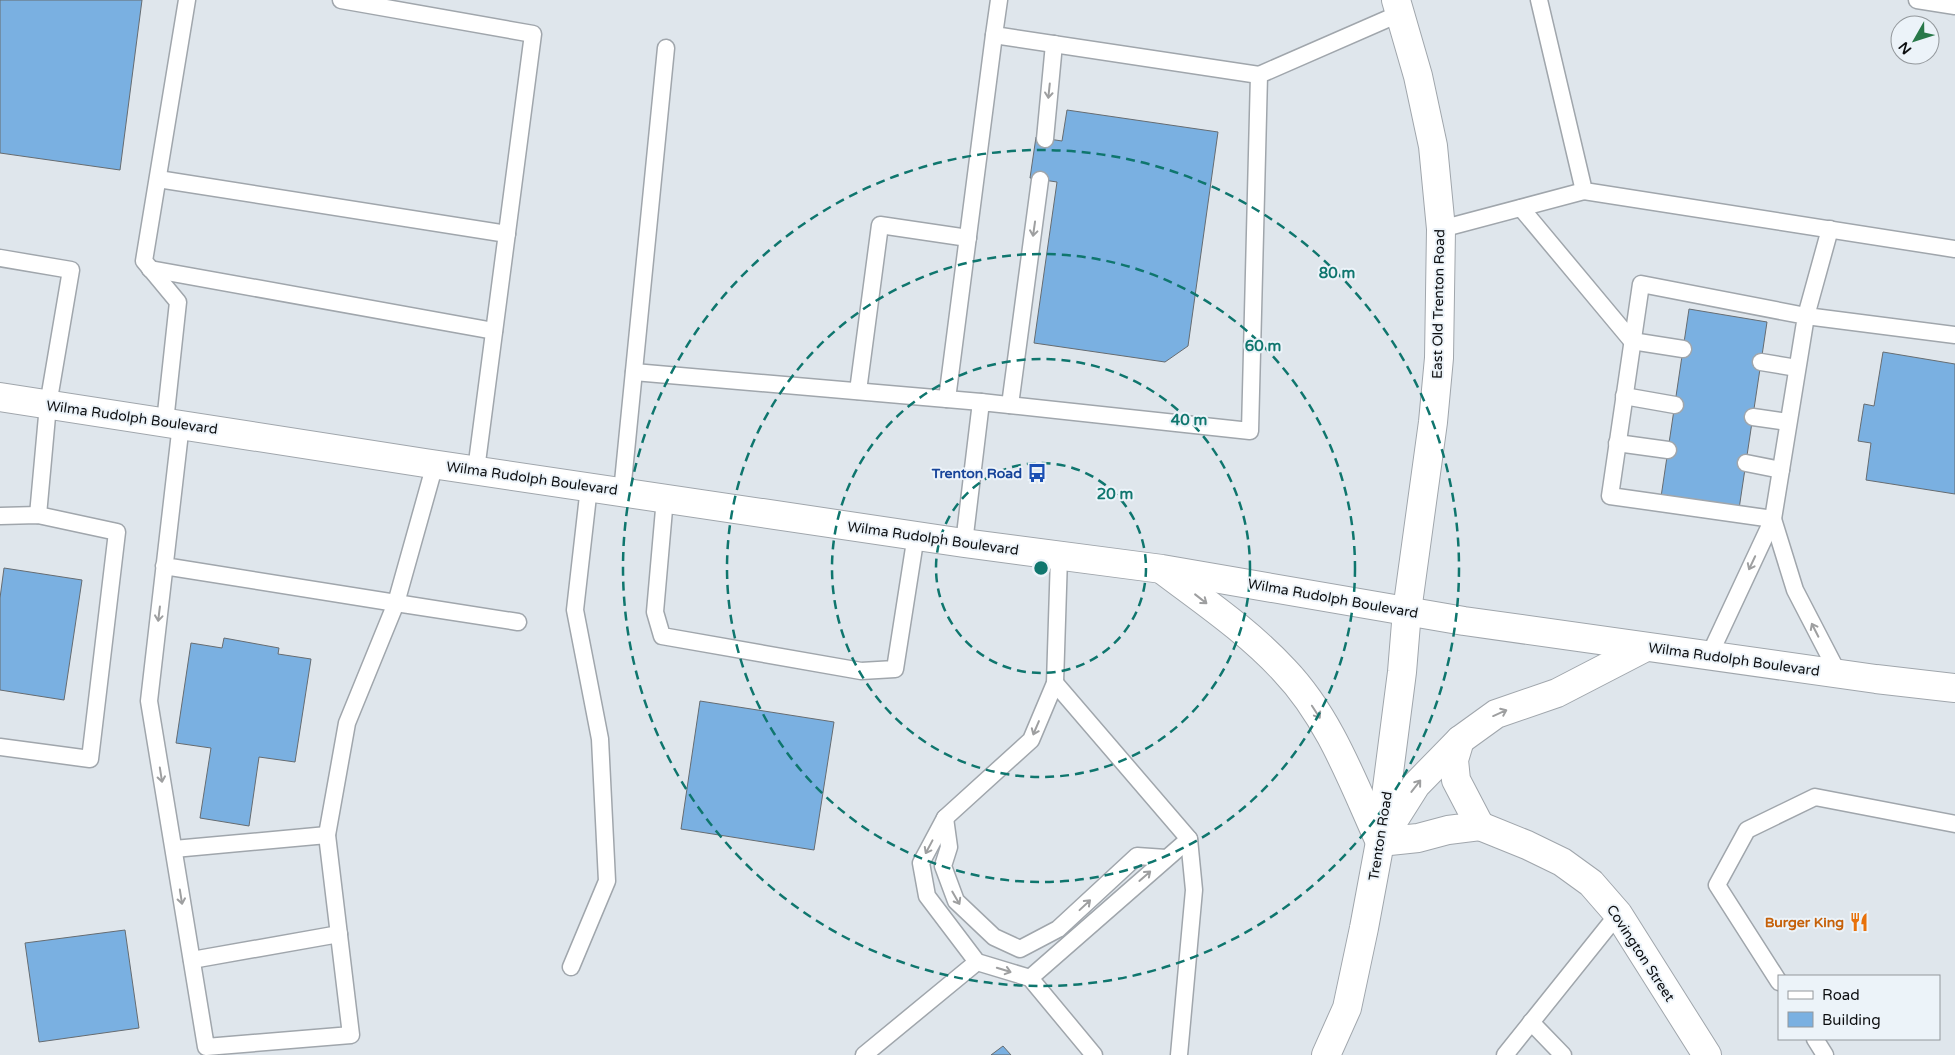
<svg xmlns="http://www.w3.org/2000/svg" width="1955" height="1055" font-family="'Varela Round',sans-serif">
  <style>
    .building { fill: #7ab0e1; stroke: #666c71 }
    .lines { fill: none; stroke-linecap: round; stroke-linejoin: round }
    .lane-casing { stroke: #a0a6ac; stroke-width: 19 }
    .street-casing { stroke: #a0a6ac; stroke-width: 30 }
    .secondary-casing { stroke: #a0a6ac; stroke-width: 30 }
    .primary-casing { stroke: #a0a6ac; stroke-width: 30 }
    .highway-casing { stroke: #a0a6ac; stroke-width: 30 }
    .lane { stroke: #fff; stroke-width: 16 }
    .street { stroke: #fff; stroke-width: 28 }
    .secondary { stroke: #fff; stroke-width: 28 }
    .primary { stroke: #fff; stroke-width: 28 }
    .highway { stroke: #fff; stroke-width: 28 }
    .oneway { stroke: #9e9fa0 }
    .ring { fill: none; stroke: #0f766e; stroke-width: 2.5; stroke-dasharray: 9 6 }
    .labels { text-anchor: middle; stroke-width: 4; stroke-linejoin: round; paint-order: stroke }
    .street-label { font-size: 14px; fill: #0d0f11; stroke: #ecf3f9 }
    .transit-label { font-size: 14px; font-weight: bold; fill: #164399; stroke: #ecf3f9; text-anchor: end }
    .food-label { font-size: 14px; font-weight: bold; fill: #c56008; stroke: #ecf3f9; text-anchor: end }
    .centre { fill: #0f766e; stroke: #ecf3f9; stroke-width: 2.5 }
    .ring-label { font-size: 15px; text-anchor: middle; font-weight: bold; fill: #0f766e; stroke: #ecf3f9; stroke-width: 4; stroke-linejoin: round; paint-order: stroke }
  </style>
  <rect width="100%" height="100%" fill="#dfe6ec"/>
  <!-- building -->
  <g class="building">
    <polygon points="0,0 142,0 120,170 0,153"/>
    <polygon points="1067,110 1218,132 1188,346 1165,362 1034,343 1057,182 1030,178 1036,137 1062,141"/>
    <polygon points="1689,309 1767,322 1739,509 1661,497"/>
    <polygon points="1883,352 1955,364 1955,494 1866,480 1871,443 1858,441 1864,404 1874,406"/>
    <polygon points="4,568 82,580 64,700 0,690 0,598"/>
    <polygon points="224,638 279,648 278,654 311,659 295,762 259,757 249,826 200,818 211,748 176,743 191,643 222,648"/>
    <polygon points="700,701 834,722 814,850 681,829"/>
    <polygon points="125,930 139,1028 39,1042 25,943"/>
    <polygon points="1003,1046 1011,1055 991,1055"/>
  </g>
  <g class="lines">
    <!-- lane casing -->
    <g class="lane-casing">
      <g id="lane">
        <polyline points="341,0 533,34 476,470"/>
        <polyline points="1539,0 1584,191 1955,249"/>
        <polyline points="1917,0 1955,6"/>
        <polyline points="994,35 999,0"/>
        <polyline points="1045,139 1054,44"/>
        <polyline points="158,179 507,234"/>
        <polyline points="1521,208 1632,341 1683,349"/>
        <polyline points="1441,229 1584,191"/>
        <polyline points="1830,229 1806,316 1955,335"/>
        <polyline points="0,258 71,270 48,405 38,515"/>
        <polyline points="150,269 494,331"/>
        <polyline points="1761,362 1797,368"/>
        <polyline points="634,372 981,402"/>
        <polyline points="858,391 880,225 968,238"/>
        <polyline points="1624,396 1675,405"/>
        <polyline points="947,399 994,35 1259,75"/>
        <polyline points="1010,405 1040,180"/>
        <polyline points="1753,417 1788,422"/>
        <polyline points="165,422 178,302 144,261 187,0"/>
        <polyline points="1617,443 1668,450"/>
        <polyline points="1746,463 1781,470"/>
        <polyline points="435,464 396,603 518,622"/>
        <polyline points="622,492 666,48"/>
        <polyline points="665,498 655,612 662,636 861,671 895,669 916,535"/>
        <polyline points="0,516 38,515 117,532 90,759 0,747"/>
        <polyline points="1773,519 1795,590 1838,673"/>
        <polyline points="964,543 981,402 1250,431 1259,75 1401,13"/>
        <polyline points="1059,557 1055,683 1031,740 945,818 921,863 927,896 977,962 1030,978 1094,1055"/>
        <polyline points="164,566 396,603 347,723 327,835 351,1035 206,1047 149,701 181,424"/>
        <polyline points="1709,656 1773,519 1806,316 1641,284 1610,496 1773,519"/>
        <polyline points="1055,683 1189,839 1194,890 1179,1055"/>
        <polyline points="945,818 949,847 943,866 956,901 994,937 1020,949 1058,929 1137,856 1166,858"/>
        <polyline points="174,849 327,835"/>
        <polyline points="192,960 339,934"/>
        <polyline points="571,967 607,881 600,739 575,610 589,487"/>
        <polyline points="1030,978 1189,839"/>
        <polyline points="1779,982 1717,885 1747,830 1815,797 1955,824"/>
        <polyline points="1531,1022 1563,1055"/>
        <polyline points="1815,1039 1825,1055"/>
        <polyline points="864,1055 977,962"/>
        <polyline points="1505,1055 1618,914"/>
      </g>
    </g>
    <!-- street casing -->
    <g class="street-casing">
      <polyline id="street" points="1480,826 1527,845 1562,862 1591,883 1618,914 1707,1055"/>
    </g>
    <!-- secondary casing -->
    <g class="secondary-casing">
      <polyline id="secondary" points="1396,0 1418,76 1433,146 1441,229 1439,358 1433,422 1407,611"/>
    </g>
    <!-- primary casing -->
    <g class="primary-casing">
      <g id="primary">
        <polyline points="1380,842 1418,838 1448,830 1480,826 1456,780 1454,760 1460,740"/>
        <polyline points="1326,1055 1347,1008 1364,928 1380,842 1402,672 1407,611"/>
      </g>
    </g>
    <!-- highway casing -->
    <g class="highway-casing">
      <g id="highway">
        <polyline points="0,397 425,463 964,543 1162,569 1464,621 1876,679 1955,688"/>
        <path d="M1164,571C1205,602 1249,632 1284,670C1330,718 1353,783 1380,842"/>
        <polyline points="1380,842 1416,785 1460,740 1496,714 1557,693 1646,647"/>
      </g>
    </g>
    <!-- lane -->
    <use href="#lane" class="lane"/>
    <!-- street -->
    <use href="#street" class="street"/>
    <!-- secondary -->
    <use href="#secondary" class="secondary"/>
    <!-- primary -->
    <use href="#primary" class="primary"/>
    <!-- highway -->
    <use href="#highway" class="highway"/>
  </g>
  <!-- one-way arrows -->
  <defs><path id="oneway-shaft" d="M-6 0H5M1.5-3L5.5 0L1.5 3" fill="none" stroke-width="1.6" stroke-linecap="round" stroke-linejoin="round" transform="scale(1.25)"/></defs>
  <g class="oneway">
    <use href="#oneway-shaft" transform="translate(1049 91) rotate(96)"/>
    <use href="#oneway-shaft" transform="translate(1034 229) rotate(98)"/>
    <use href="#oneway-shaft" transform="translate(1752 563) rotate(115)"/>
    <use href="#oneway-shaft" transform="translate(1201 599) rotate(38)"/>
    <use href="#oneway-shaft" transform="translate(159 614) rotate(97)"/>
    <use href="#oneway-shaft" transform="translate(1815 630) rotate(-117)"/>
    <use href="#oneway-shaft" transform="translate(1316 712) rotate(57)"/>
    <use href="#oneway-shaft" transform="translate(1500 713) rotate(-24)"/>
    <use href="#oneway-shaft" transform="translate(1036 728) rotate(113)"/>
    <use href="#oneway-shaft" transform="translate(161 775) rotate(81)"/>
    <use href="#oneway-shaft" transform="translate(1416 786) rotate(-52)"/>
    <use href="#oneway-shaft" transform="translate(929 847) rotate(118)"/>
    <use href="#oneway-shaft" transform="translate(1145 876) rotate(-41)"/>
    <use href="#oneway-shaft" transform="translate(181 897) rotate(81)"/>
    <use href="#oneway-shaft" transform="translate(956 898) rotate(60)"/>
    <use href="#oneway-shaft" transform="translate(1085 905) rotate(-43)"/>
    <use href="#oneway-shaft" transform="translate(1004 970) rotate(17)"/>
  </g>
  <!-- distance rings -->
  <g class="ring">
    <circle cx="1041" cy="568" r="105"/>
    <circle cx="1041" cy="568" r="209"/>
    <circle cx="1041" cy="568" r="314"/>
    <circle cx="1041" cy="568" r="418"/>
  </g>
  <!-- icons -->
  <defs>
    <g id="bus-bare" transform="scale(1.5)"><path d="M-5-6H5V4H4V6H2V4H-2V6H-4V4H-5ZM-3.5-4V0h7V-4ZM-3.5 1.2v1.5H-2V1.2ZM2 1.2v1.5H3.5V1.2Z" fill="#1a4fb4" stroke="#ecf3f9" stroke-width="2.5" paint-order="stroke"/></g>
    <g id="restaurant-bare" transform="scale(1.5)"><path d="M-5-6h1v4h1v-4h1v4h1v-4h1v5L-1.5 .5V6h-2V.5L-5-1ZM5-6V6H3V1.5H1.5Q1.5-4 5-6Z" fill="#e8710a" stroke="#ecf3f9" stroke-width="2.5" paint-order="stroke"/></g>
  </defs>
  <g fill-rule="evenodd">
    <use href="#bus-bare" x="1037" y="473"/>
    <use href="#restaurant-bare" x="1859" y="922"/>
  </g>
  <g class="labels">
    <!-- street labels -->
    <g class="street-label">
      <text transform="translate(1438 304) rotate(-89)" y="5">East Old Trenton Road</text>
      <text transform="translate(132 417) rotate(8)" y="5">Wilma Rudolph Boulevard</text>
      <text transform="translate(532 478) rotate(8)" y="5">Wilma Rudolph Boulevard</text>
      <text transform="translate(933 538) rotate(8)" y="5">Wilma Rudolph Boulevard</text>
      <text transform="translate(1333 598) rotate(10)" y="5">Wilma Rudolph Boulevard</text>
      <text transform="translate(1734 659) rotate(8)" y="5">Wilma Rudolph Boulevard</text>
      <text transform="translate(1380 836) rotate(-81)" y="5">Trenton Road</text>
      <text transform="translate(1641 953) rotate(57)" y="5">Covington Street</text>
    </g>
    <!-- transit labels -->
    <g class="transit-label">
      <text x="1022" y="478">Trenton Road</text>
    </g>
    <!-- food labels -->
    <g class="food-label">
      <text x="1844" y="927">Burger King</text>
    </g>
  </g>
  <circle cx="1041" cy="568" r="8" class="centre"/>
  <g class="ring-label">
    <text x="1337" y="278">80 m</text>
    <text x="1263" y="351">60 m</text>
    <text x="1189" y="425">40 m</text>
    <text x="1115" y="499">20 m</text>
  </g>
  <!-- legend -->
  <rect x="1778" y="975" width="162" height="65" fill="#ecf3f9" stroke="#93989c"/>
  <rect x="1788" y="991" width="25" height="8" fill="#ffffff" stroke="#93989c"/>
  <text x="1822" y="1000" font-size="15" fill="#0d0f11">Road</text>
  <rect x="1788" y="1012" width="25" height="15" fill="#7ab0e1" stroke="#93989c"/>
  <text x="1822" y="1025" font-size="15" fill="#0d0f11">Building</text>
  <!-- north arrow -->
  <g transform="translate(1915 40) rotate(231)"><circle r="24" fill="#ecf3f9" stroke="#93989c"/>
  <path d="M0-4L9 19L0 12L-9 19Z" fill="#287849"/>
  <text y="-8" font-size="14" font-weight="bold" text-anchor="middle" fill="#0d0f11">N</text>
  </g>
</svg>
